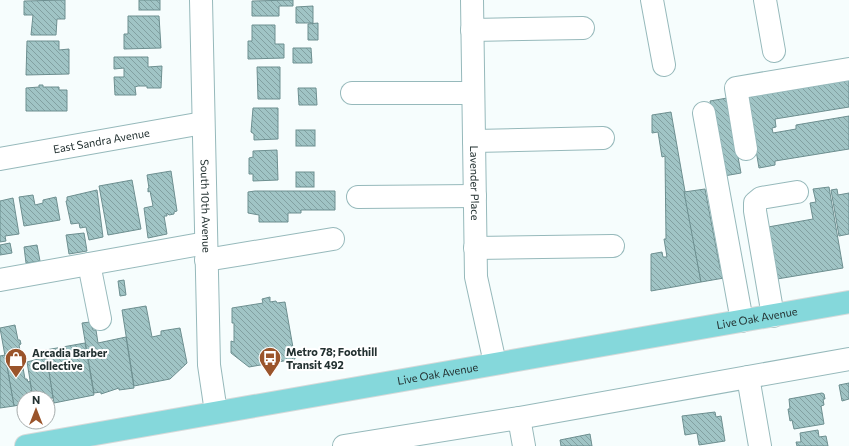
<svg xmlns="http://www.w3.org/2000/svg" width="849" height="446" font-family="Commissioner,sans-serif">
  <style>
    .building { fill: url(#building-back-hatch); stroke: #6d8f90 }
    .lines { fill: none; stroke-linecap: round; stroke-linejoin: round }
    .minor-casing { stroke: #96b9bb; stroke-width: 24 }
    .major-casing { stroke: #d7dada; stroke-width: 24 }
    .minor { stroke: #fff; stroke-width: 22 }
    .major { stroke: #85d8db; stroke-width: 22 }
    .labels { text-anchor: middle; stroke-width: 4; stroke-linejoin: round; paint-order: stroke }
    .street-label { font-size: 11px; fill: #233131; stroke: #fff }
    .poi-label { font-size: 11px; font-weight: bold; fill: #233131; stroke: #fff; text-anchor: start }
  </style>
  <defs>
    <pattern id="building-back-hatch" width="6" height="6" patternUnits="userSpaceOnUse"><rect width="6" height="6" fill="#a0c4c5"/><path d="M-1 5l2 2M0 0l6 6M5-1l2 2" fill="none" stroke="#82a0a1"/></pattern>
  </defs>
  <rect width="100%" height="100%" fill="#f6fdfd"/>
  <!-- building -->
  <g class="building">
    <polygon points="65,0 65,19 57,19 56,35 31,35 33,15 24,15 24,1"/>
    <rect x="139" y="0" width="21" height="10"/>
    <polygon points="293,0 293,6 279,6 279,16 252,16 252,1"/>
    <polygon points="313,6 313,23 296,23 296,7"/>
    <polygon points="128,16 159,16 161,48 124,49 124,34 128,34"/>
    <polygon points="318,23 318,40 308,40 308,24"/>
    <polygon points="252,25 275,25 275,44 284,44 284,58 248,59 248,41 252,41"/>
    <polygon points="27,41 59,41 59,50 69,49 69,74 26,75"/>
    <polygon points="293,48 311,48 312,63 293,63"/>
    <polygon points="114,57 148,57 148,67 162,66 161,88 147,88 147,86 138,86 135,87 136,95 115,95 114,77 124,77 124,68 114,69"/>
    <polygon points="257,67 280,67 280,99 258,99"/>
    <polygon points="849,80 849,107 775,119 776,127 772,128 773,133 796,129 796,125 849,116 849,149 775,161 775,165 759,168 747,97"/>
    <polygon points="39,85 43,85 43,87 59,87 59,90 67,90 67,111 26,111 26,88 39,87"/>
    <polygon points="298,88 316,88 317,105 299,105"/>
    <polygon points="727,98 741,173 724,176 710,101"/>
    <polygon points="253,108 278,108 278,139 254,140 254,134 251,132"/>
    <polygon points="671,112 701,282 651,291 651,254 662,252 663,257 667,257 664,239 666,239 665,156 662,157 658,132 652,133 652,115"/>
    <rect x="296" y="130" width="19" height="16"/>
    <polygon points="277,150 278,180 253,181 253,174 249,174 249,158 253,157 253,151"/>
    <polygon points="171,171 177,211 174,212 174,214 169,215 167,213 167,216 164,216 167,234 148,238 144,208 153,206 150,191 148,192 148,188 149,188 147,175"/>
    <rect x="296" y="172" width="18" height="15"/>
    <polygon points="132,180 141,229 108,235 99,186"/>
    <polygon points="829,187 843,268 777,279 768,227 813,219 810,203 816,202 813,189"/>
    <polygon points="705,189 720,268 722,267 724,278 701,282 684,192"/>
    <polygon points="837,189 838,195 849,193 849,234 839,236 831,190"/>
    <polygon points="97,190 103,237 89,240 86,227 80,228 79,223 71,224 66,201 67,201 67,197"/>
    <polygon points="255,191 335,191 335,210 301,210 301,213 288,213 288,222 259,222 259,215 248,213 248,192"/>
    <polygon points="33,195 35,205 43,203 43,200 56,197 60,220 24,226 19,197"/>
    <polygon points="13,198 19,234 5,236 6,241 0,242 0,201"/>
    <polygon points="84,233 87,251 69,254 66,235"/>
    <polygon points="10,243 12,253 0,255 0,245"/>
    <polygon points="37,245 40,261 26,263 24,247"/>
    <polygon points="124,280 126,295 120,296 118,281"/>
    <polygon points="270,297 270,302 276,301 277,303 285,302 295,359 249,367 231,353 231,341 234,342 234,323 232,323 232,308 263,303 262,299"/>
    <polygon points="146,306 152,337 161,335 161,331 180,328 187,363 170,379 134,386 122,310"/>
    <polygon points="90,322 93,330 96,330 98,343 126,337 134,388 119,390 119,388 101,394 101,392 94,393 82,323"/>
    <polygon points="15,325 18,340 20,340 21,344 19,345 25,379 27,379 28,382 30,381 33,398 24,398 24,404 14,406 0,328"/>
    <polygon points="85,343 94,395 54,403 46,356 41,357 40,351"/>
    <polygon points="5,355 14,406 0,408 0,356"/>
    <polygon points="42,358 42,359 47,359 53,398 33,398 27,362"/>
    <polygon points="849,383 849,399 842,401 839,385"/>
    <polygon points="822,393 824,394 825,399 823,399 824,405 821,406 824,424 794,429 792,420 790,421 788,409 790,409 789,399"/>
    <polygon points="715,412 716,417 721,416 725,441 699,445 697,433 685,435 682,416"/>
    <polygon points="818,430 819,437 826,436 828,446 797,446 796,442 801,442 800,433"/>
    <polygon points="590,434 592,446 561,446 560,440"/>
  </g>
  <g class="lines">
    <!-- minor casing -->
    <g class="minor-casing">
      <g id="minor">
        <path id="s1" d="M201,0L209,365L216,412"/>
        <path id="s2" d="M472,0L476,277L495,363"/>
        <polyline points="652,0 664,65"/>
        <polyline points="765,0 774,51"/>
        <polyline points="472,30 583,28"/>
        <polyline points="352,93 473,93"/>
        <polyline points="704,113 742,321"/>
        <polyline points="474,141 603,138"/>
        <polyline points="746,149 736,88 849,69"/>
        <path id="s3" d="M0,159L203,123"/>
        <polyline points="358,197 475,196"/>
        <polyline points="475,248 613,246"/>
        <polyline points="206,260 333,239"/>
        <polyline points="89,264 100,319"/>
        <polyline points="0,280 206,243"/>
        <polyline points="773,316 755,211 755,203 761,198 797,192"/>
        <polyline points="748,377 760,446"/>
        <polyline points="519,418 524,446"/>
        <polyline points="344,446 519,418 849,359"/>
      </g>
    </g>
    <!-- major casing -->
    <g class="major-casing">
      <g id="major">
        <path id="s4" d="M26,446L849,302"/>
      </g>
    </g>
    <!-- minor -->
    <use href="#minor" class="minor"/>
    <!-- major -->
    <use href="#major" class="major"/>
  </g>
  <!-- icons -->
  <defs>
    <g id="bus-pin" transform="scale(1.15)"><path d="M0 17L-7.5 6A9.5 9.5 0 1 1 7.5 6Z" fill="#9a542b" stroke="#fff"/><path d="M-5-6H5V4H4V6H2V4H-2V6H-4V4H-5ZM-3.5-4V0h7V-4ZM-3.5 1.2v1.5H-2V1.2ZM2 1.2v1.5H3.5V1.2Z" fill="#fff"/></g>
    <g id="shop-pin" transform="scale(1.15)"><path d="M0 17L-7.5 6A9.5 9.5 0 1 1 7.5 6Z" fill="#9a542b" stroke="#fff"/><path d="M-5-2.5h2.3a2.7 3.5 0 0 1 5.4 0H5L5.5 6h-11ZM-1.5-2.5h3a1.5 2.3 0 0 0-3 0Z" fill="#fff"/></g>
  </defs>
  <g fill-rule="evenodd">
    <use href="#bus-pin" x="270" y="358"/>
    <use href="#shop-pin" x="16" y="359"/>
  </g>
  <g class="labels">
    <!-- street labels -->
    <g class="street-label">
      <text dy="4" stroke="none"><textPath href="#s3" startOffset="103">East Sandra Avenue</textPath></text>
      <text dy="4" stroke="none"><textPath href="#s2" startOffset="183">Lavender Place</textPath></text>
      <text dy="4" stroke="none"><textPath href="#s1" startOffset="206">South 10th Avenue</textPath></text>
      <text dy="4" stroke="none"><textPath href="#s4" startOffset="742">Live Oak Avenue</textPath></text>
      <text dy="4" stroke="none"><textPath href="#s4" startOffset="418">Live Oak Avenue</textPath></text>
    </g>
    <!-- poi labels -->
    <g class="poi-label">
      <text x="286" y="356">Metro 78; Foothill<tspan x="286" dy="13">Transit 492</tspan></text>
      <text x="32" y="357">Arcadia Barber<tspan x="32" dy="13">Collective</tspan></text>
    </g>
  </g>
  <!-- north arrow -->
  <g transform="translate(36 410)"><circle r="19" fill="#ffffff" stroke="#a7adad"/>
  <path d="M0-3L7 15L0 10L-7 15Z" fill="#9a542b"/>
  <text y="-6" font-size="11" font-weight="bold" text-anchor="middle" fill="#233131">N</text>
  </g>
</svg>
